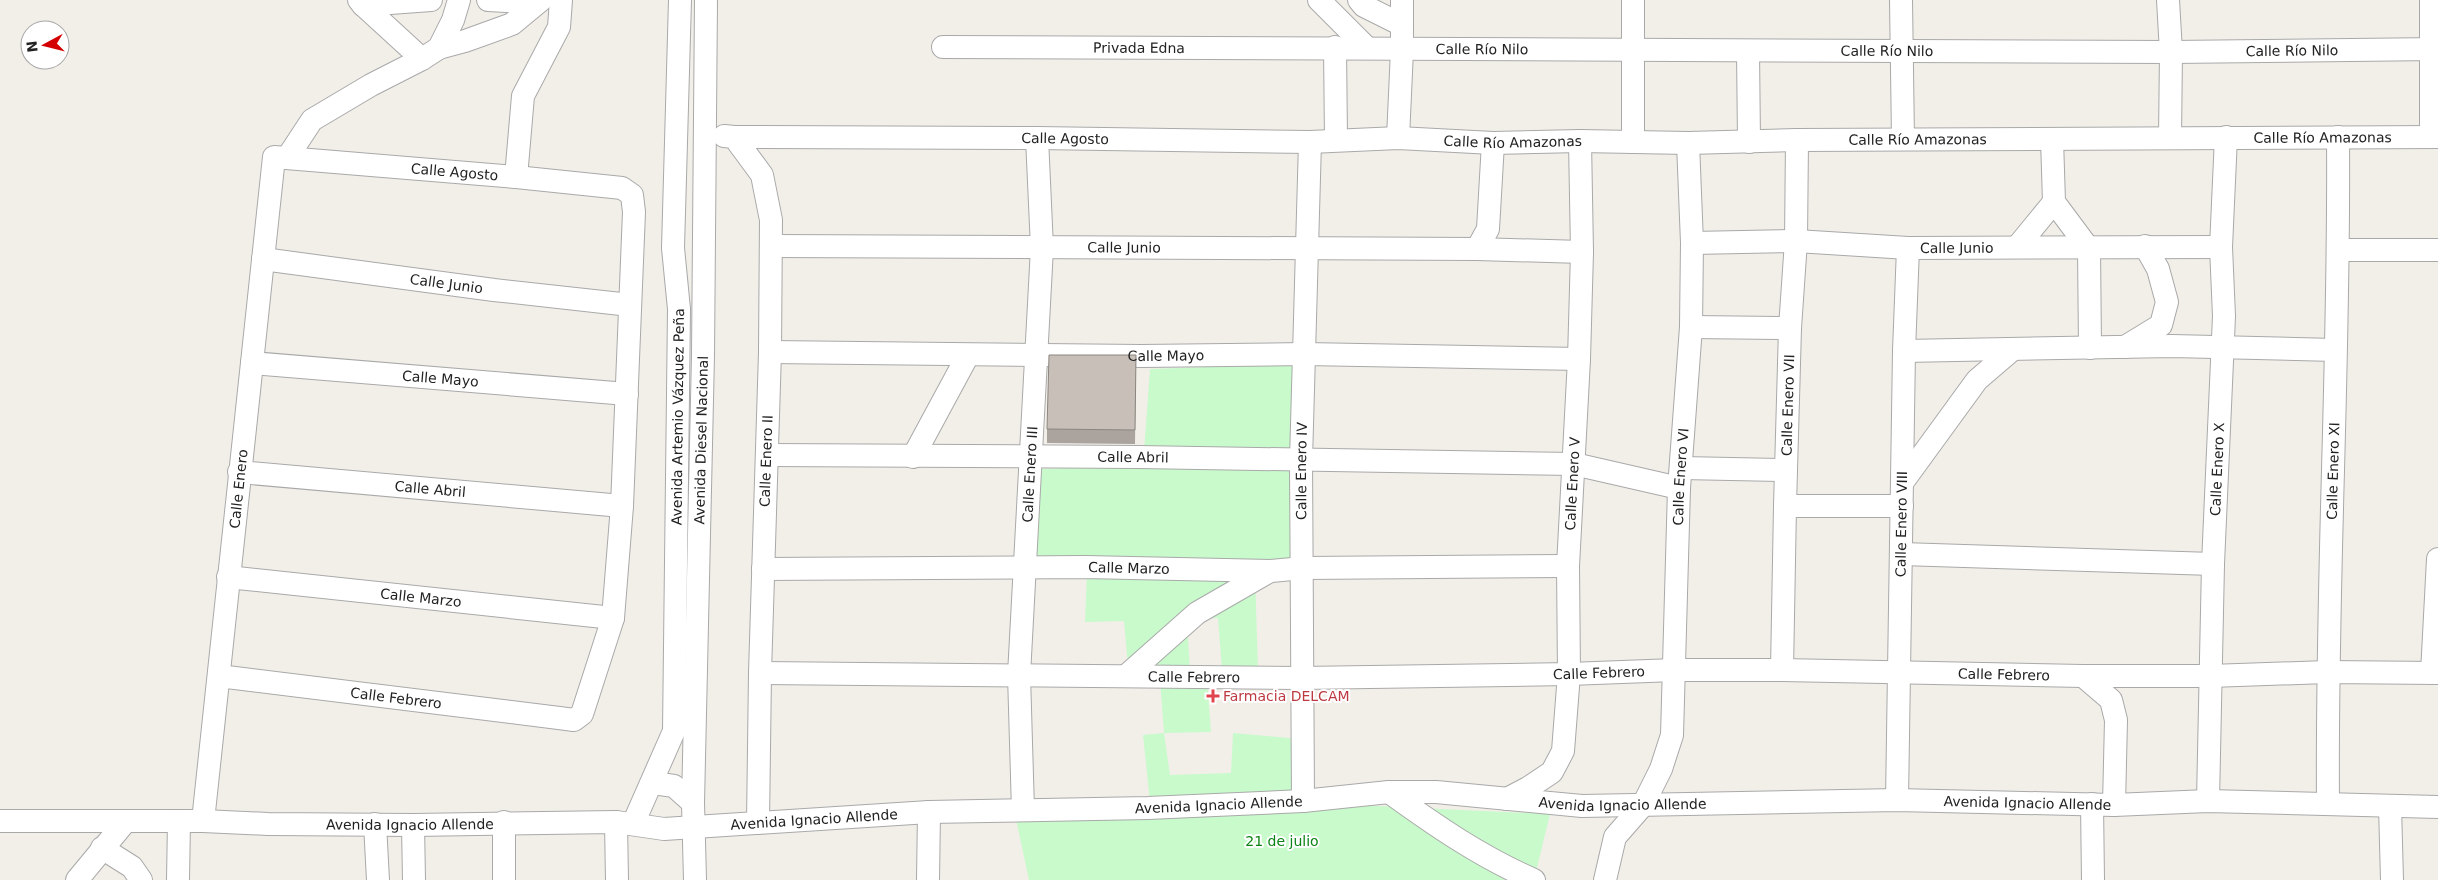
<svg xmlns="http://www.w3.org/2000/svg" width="2438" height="880" font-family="'DejaVu Sans',sans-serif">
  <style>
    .park { fill: #c8facc }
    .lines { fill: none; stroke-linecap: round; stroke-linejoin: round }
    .minor-casing { stroke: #a9a9a9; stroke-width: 24 }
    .minor { stroke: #fff; stroke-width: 22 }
    .wall { fill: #aba49e }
    .building { fill: #c7bfb8; stroke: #8b8681 }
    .health-dot { fill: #e0444e; stroke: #fff; stroke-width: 2 }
    .labels { text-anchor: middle; stroke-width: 4; stroke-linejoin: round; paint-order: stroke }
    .street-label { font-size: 14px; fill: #222; stroke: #fff }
    .health-label { font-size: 14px; fill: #be3a42; stroke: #fff; text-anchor: start }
    .park-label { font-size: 14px; fill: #0c8416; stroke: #fff }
  </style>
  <rect width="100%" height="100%" fill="#f2efe9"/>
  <!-- park -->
  <g class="park">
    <polygon points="1292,364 1297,563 1034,561 1039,469 1143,465 1150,369"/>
    <polygon points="1087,572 1255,575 1258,670 1222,670 1218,618 1187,619 1190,672 1128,666 1124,621 1085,622"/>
    <polygon points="1160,680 1207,680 1211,732 1164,733 1170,775 1231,773 1233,733 1300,739 1292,795 1150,802 1143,735 1164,733"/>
    <polygon points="1293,802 1550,814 1534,880 1029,880 1014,810"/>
  </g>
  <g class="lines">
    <!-- minor casing -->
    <g class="minor-casing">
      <g id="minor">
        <polyline points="359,0 363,5 431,0"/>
        <polyline points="488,0 537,3"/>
        <polyline points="1319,0 1367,48"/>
        <polyline points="1359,0 1364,6 1402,25"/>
        <polyline points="1901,0 1903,139"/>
        <polyline points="2168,0 2171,52 2170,138"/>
        <polyline points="2431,0 2431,137"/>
        <polyline points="363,5 422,59"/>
        <path id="s1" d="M943,47L2171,52L2438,49"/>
        <polyline points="1335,47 1336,140"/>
        <polyline points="439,48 453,20 459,0"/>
        <polyline points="1748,51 1749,142"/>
        <polyline points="724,136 734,137 762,175 771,220 770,352 760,673 758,823"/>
        <path id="s2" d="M734,137L1037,138L1310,142L1398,138L1493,143L1580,141L1688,143L1797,140L2438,137"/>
        <polyline points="1398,138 1402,50 1402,0"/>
        <polyline points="2052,139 2054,202 2089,249 2090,348"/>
        <polyline points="1633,142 1633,0"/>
        <polyline points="287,158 312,120 371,85 422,59 439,48 465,41 512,24 541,0"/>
        <polyline points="516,177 523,96 559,27 561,0"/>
        <path id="s3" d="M1692,243L1796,241L1908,248L2221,247"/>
        <path id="s4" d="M772,246L1477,249L1582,252"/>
        <polyline points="2017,247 2054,202"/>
        <polyline points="1477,249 1488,229 1493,143"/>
        <polyline points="2339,250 2438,250"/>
        <path id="s5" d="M263,259L494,290L630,305"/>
        <polyline points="1691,327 1790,328"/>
        <polyline points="2125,347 2161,325 2167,302 2158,269 2145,246"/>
        <polyline points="1904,351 2172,346 2335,350"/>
        <path id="s6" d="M770,352L1141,356L1305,354L1579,359"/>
        <path id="s7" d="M252,363L627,394"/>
        <path id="s8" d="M767,455L1139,457L1574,464L1679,488"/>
        <polyline points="913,457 968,355"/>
        <polyline points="1682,468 1786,470"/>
        <path id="s9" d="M239,472L622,506"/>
        <polyline points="1902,483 1977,380 2012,350"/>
        <polyline points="1785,506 1902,506"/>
        <polyline points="1902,554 2213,564"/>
        <path id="s10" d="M763,569L1085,567L1271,571L1303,568L1568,566"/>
        <path id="s11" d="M228,577L613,618"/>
        <path id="s12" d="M1782,670L1785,506L1790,328L1796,241L1797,140"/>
        <path id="s13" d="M760,673L1301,678L1569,674L1675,670H1782L2083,676H2210L2327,672L2438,673"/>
        <polyline points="2432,673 2438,559"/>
        <polyline points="1126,676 1197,613 1270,571"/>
        <polyline points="2083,676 2111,700 2116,720 2114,805"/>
        <polyline points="653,783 674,786 693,803"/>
        <path d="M1389,792C1436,826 1481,857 1534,880"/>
        <path id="s14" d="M1507,799L1528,788L1552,772L1563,751L1569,674L1568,566L1579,359L1582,252L1580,141"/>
        <path id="s15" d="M1897,800L1904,351L1908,248"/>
        <path id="s16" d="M1303,801L1301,460L1310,142"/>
        <path id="s17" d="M2208,801L2213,564L2224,316L2221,247L2226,137"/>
        <path id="s18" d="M2328,803C2326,581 2340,359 2338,137"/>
        <polyline points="2092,804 2093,880"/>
        <polyline points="2390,806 2392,880"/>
        <path id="s19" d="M1023,810L1019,675L1042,248L1037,138"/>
        <path id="s20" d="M0,821H203L268,824L413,825L616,822L664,829L929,812L1148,808L1303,801L1389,792H1436L1582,806L1897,800L2114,805L2208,801L2438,807"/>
        <path id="s21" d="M203,821L274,157L516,177L622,188L632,195L634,212L622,506L613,618L582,714L574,720L559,718L219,676"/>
        <polyline points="616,822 617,880"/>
        <polyline points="375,824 378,880"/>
        <path id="s22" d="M633,824L674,731L679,309L673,248L680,0"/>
        <polyline points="413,825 414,880"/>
        <polyline points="102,848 132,867 141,880"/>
        <polyline points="77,880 125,822"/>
        <polyline points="178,880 179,821"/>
        <polyline points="504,880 504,822"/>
        <path id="s23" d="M695,880L693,803L703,355L706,0"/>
        <polyline points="928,880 929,812"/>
        <path id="s24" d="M1605,880L1615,837L1643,805L1661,769L1672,735L1679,488L1691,327L1692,243L1688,143"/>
      </g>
    </g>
    <!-- minor -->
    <use href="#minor" class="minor"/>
  </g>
  <!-- wall -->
  <polygon class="wall" points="1136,355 1135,444 1047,443 1047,429"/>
  <!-- building -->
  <polygon class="building" points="1049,355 1136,355 1135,430 1047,429"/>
  <!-- markers -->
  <path class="health-dot" d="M1210.5 688.5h5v5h5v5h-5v5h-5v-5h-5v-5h5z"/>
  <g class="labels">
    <!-- street labels -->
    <g class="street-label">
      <text dy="5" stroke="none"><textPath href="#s1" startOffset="196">Privada Edna</textPath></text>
      <text dy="5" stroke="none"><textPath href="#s1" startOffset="539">Calle Río Nilo</textPath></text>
      <text dy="5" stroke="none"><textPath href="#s1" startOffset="944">Calle Río Nilo</textPath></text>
      <text dy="5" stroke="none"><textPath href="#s1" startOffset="1349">Calle Río Nilo</textPath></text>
      <text dy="5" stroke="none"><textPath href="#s2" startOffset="1589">Calle Río Amazonas</textPath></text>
      <text dy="5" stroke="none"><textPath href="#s2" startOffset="331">Calle Agosto</textPath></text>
      <text dy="5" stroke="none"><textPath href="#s2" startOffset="779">Calle Río Amazonas</textPath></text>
      <text dy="5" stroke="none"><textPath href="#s2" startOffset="1184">Calle Río Amazonas</textPath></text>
      <text dy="5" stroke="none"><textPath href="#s21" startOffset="849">Calle Agosto</textPath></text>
      <text dy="5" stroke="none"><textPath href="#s3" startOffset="265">Calle Junio</textPath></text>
      <text dy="5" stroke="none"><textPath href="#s4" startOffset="352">Calle Junio</textPath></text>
      <text dy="5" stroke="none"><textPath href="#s5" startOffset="185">Calle Junio</textPath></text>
      <text dy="5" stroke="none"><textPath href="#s6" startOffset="396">Calle Mayo</textPath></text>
      <text dy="5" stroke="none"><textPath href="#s7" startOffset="189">Calle Mayo</textPath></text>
      <text dy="5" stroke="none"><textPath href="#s12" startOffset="265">Calle Enero VII</textPath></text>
      <text dy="5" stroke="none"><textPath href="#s22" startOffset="416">Avenida Artemio Vázquez Peña</textPath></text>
      <text dy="5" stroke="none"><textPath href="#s23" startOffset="440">Avenida Diesel Nacional</textPath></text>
      <text dy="5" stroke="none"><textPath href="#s8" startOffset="366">Calle Abril</textPath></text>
      <text transform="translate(766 461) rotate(-88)" y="5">Calle Enero II</text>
      <text dy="5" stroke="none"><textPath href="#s17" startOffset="332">Calle Enero X</textPath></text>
      <text dy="5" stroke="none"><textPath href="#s18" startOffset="332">Calle Enero XI</textPath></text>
      <text dy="5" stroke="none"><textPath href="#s16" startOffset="330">Calle Enero IV</textPath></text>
      <text dy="5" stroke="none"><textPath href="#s19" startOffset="336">Calle Enero III</textPath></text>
      <text dy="5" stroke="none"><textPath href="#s24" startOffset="421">Calle Enero VI</textPath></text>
      <text dy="5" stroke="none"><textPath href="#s14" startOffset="344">Calle Enero V</textPath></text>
      <text dy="5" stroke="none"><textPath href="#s21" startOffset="334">Calle Enero</textPath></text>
      <text dy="5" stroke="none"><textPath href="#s9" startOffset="192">Calle Abril</textPath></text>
      <text dy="5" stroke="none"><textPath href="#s15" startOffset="276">Calle Enero VIII</textPath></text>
      <text dy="5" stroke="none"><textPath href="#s10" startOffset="366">Calle Marzo</textPath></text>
      <text dy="5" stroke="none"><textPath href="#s11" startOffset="194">Calle Marzo</textPath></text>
      <text dy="5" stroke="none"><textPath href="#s13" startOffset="839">Calle Febrero</textPath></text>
      <text dy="5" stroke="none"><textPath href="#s13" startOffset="1244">Calle Febrero</textPath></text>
      <text dy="5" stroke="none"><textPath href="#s13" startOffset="434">Calle Febrero</textPath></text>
      <text transform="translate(396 698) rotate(7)" y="5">Calle Febrero</text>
      <text dy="5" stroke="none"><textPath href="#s20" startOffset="1625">Avenida Ignacio Allende</textPath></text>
      <text dy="5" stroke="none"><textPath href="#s20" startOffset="2030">Avenida Ignacio Allende</textPath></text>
      <text dy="5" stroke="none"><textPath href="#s20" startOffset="1220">Avenida Ignacio Allende</textPath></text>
      <text dy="5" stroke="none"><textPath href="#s20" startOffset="815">Avenida Ignacio Allende</textPath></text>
      <text dy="5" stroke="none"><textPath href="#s20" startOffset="410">Avenida Ignacio Allende</textPath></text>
    </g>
    <!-- health labels -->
    <g class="health-label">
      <text x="1223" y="701">Farmacia DELCAM</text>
    </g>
    <!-- park labels -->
    <g class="park-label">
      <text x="1282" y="846">21 de julio</text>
    </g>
  </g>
  <!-- north arrow -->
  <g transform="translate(45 45) rotate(263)"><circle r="24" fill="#ffffff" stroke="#a7a7a7"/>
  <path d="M0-4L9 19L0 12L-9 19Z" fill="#d40000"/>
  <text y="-8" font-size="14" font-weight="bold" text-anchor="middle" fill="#222222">N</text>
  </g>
</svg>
